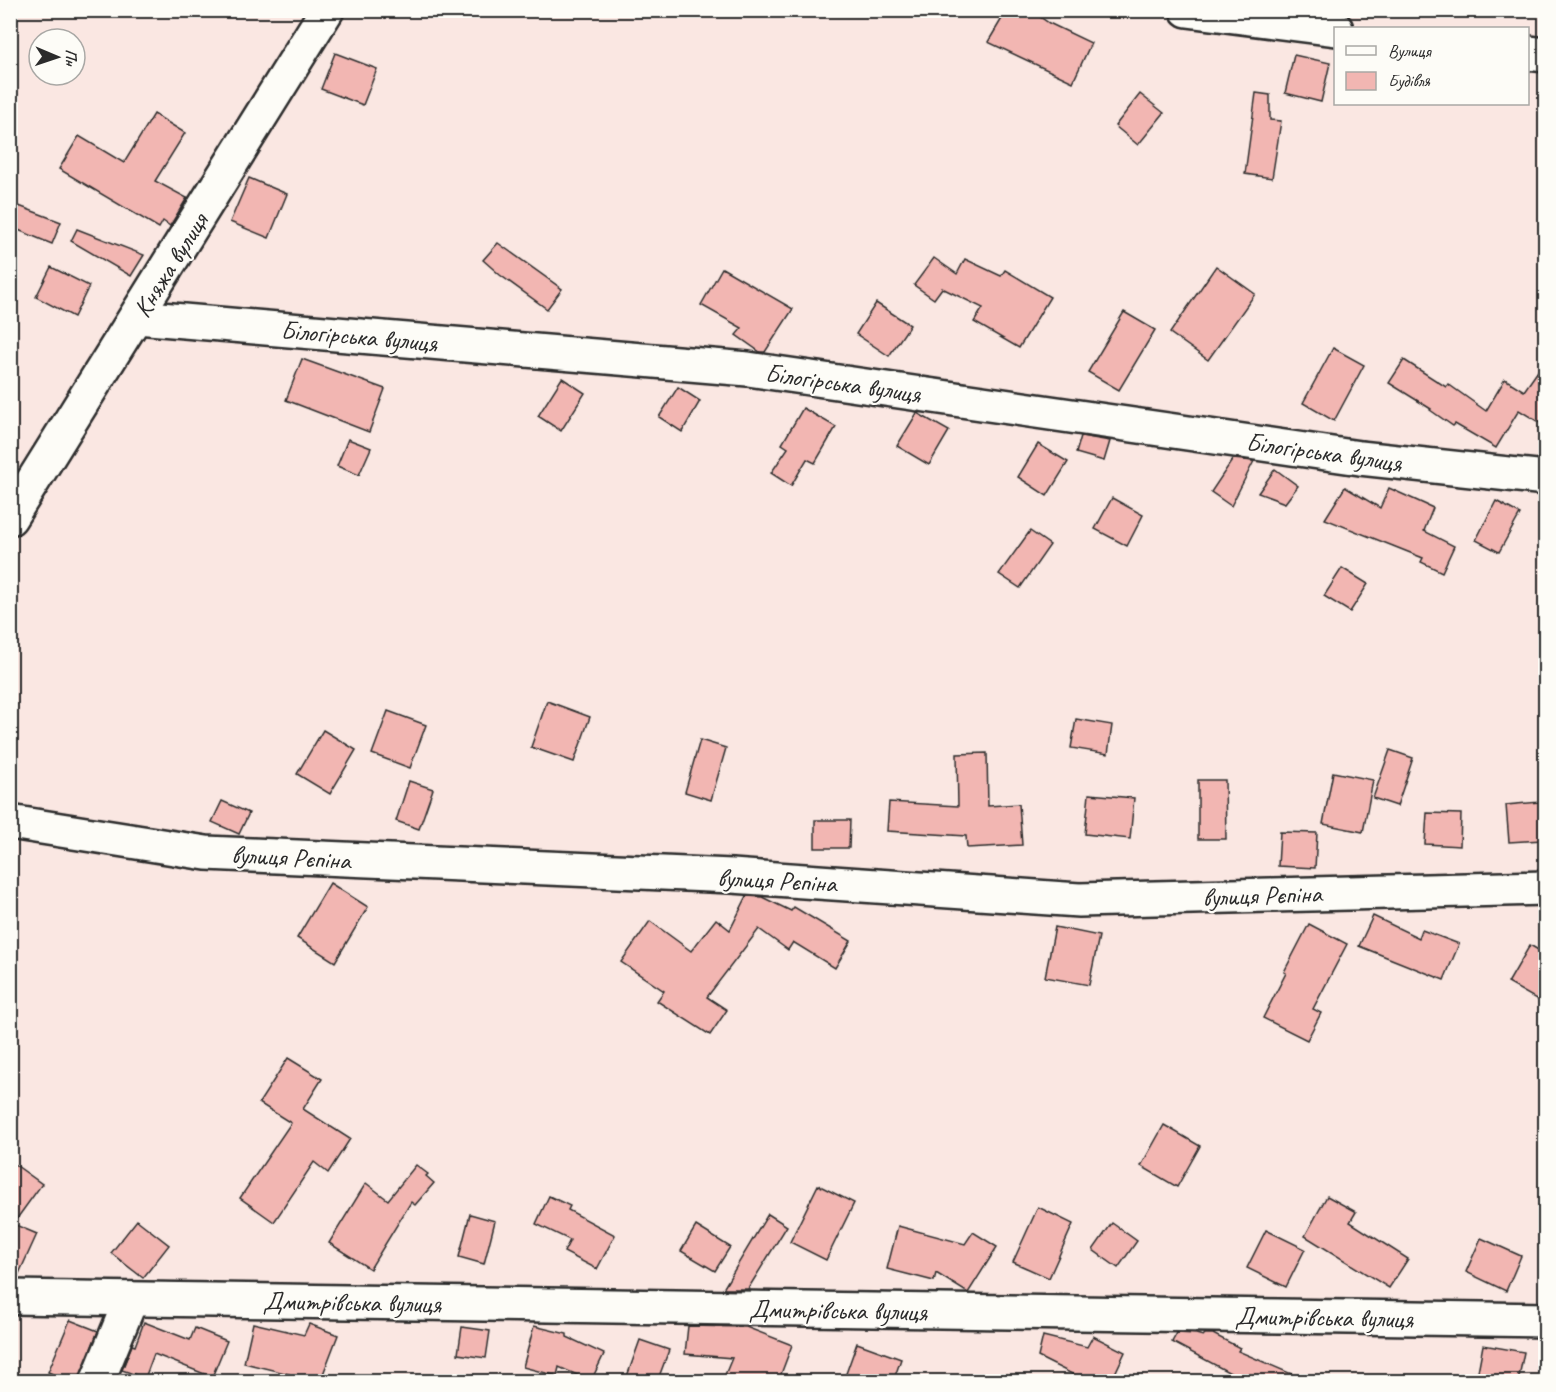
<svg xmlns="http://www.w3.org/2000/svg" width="1556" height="1392" font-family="Caveat,sans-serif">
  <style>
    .building { fill: #f2b6b2; stroke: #2b2b2b; stroke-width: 1.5 }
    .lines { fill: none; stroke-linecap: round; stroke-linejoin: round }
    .minor-casing { stroke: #2b2b2b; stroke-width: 38 }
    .minor { stroke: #fdfcf7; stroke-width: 33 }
    .labels { text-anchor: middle; stroke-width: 4.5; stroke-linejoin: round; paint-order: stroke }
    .street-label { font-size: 26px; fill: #2b2b2b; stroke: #fdfcf7 }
  </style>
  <rect width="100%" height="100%" fill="#fae7e2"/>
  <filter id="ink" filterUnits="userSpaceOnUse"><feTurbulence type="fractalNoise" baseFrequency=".0167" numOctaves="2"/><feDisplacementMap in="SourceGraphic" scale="12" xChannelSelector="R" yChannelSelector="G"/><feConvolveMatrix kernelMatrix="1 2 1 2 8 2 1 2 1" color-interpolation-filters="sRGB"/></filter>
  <g filter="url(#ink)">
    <!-- building -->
    <g class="building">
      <polygon points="1007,10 1030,10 1049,23 1091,43 1073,82 988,42"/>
      <polygon points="335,53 377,69 363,105 321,89"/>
      <polygon points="1294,55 1330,63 1321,102 1285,93"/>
      <polygon points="1256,93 1270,95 1270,120 1281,121 1272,178 1245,174"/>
      <polygon points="1140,94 1164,113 1138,145 1115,126"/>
      <polygon points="154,114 185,133 155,181 187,198 170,226 163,221 159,228 59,169 79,136 124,163"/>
      <polygon points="249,178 287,194 269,238 230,222"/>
      <polygon points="19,206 61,222 52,244 11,227"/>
      <polygon points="77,229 144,255 131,276 71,241"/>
      <polygon points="498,243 562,289 547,309 500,275 483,260"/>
      <polygon points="934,258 957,274 965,259 1001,276 1005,270 1050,297 1019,348 974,322 983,308 942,288 934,299 914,285"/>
      <polygon points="1216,266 1255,294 1208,360 1170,333"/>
      <polygon points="51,267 89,286 74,317 36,297"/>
      <polygon points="722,268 793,309 765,352 760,352 736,335 742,328 701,305"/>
      <polygon points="876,303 910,325 889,356 856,334"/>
      <polygon points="1124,312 1155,330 1119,390 1088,372"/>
      <polygon points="1333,348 1364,365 1334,421 1303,403"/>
      <polygon points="302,359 385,389 369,432 286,400"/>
      <polygon points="1404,360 1446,387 1448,384 1486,411 1505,379 1524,391 1545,361 1545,426 1519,410 1496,448 1455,424 1453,426 1430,410 1431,409 1389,383"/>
      <polygon points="562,378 585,393 561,431 538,416"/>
      <polygon points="678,387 700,401 682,432 659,417"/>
      <polygon points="803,408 836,427 815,463 807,459 791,486 771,473 788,448 782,444"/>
      <polygon points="917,413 949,431 929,465 897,446"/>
      <polygon points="1081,436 1110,441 1104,461 1076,453"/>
      <polygon points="348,439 371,448 359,475 337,466"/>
      <polygon points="1038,444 1068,462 1047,496 1018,477"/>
      <polygon points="1233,459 1254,461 1231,506 1211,492"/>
      <polygon points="1275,469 1298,486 1285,503 1258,493"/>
      <polygon points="1345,487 1380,508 1389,488 1433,508 1424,531 1454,546 1442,572 1421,562 1423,558 1325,519"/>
      <polygon points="1112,498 1143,515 1127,546 1095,529"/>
      <polygon points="1496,501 1520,514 1499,552 1476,540"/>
      <polygon points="1030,531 1050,545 1020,588 999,574"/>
      <polygon points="1342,568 1368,584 1350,612 1324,596"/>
      <polygon points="547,701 590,717 574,762 531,747"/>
      <polygon points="388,711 426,725 410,768 372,754"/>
      <polygon points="1076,719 1112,725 1108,754 1071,748"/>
      <polygon points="323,730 356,750 330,794 297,774"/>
      <polygon points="700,740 726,748 711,800 685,792"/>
      <polygon points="1390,750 1413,758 1397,806 1373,798"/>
      <polygon points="987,753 988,806 1019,804 1022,845 967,848 966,836 887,831 889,802 958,806 957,754"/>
      <polygon points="1333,772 1373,780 1363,832 1323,824"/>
      <polygon points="1198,780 1225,780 1226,839 1198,839"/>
      <polygon points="409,781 433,789 419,829 396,821"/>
      <polygon points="1089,794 1134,798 1130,839 1085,834"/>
      <polygon points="222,801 249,813 239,834 212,822"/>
      <polygon points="1540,802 1543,840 1509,842 1506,805"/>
      <polygon points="1427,813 1461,814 1460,846 1425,844"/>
      <polygon points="815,820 850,820 849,848 815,848"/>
      <polygon points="1280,832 1317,833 1315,868 1278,866"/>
      <polygon points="330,883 368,907 335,962 297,938"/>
      <polygon points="747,896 762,897 791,911 794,907 851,941 835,968 793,942 788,950 759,929 707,997 727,1010 710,1035 657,1001 664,991 621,962 650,921 691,951 716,919 730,930"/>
      <polygon points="1373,916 1419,938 1422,930 1459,944 1444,980 1359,946"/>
      <polygon points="1309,924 1347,944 1313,1009 1321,1013 1307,1040 1263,1018 1286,973 1284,972"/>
      <polygon points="1055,927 1099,936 1089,985 1045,977"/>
      <polygon points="1530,945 1545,954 1545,1004 1508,983"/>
      <polygon points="288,1058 322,1079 303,1109 350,1139 328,1173 314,1162 274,1222 240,1198 291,1123 259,1103"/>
      <polygon points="1164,1125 1200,1146 1177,1187 1141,1166"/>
      <polygon points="10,1161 42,1184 13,1224 37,1234 17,1278 10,1278"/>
      <polygon points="416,1165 428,1174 426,1176 434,1183 415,1205 411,1202 370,1269 329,1243 366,1183 388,1200"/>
      <polygon points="818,1185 854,1203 826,1260 790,1242"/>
      <polygon points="549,1196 570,1206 568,1210 615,1235 597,1269 564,1252 570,1240 536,1224"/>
      <polygon points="1327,1196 1356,1212 1350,1222 1408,1259 1389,1288 1305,1236"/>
      <polygon points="1038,1207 1073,1224 1049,1278 1013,1262"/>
      <polygon points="470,1214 495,1221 484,1264 459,1257"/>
      <polygon points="768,1214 787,1226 748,1289 723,1289"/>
      <polygon points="137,1220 169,1245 143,1278 111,1253"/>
      <polygon points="1112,1223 1137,1241 1118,1268 1093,1250"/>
      <polygon points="696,1226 730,1247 715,1271 681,1251"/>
      <polygon points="898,1226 965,1244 973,1232 997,1247 968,1293 936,1273 934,1281 887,1269"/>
      <polygon points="1266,1230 1305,1249 1286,1287 1247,1268"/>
      <polygon points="1481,1238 1521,1256 1506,1291 1466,1272"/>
      <polygon points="70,1320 98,1331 79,1382 71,1382 48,1372"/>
      <polygon points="144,1322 190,1340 195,1328 227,1341 212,1377 154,1354 145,1378 122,1370 132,1345 135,1346"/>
      <polygon points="253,1323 304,1335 309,1324 338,1335 320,1382 286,1382 289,1374 244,1363"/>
      <polygon points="534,1326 567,1334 567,1337 604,1354 591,1381 559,1367 557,1376 523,1367"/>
      <polygon points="688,1326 746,1327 792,1345 778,1382 722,1382 732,1358 685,1354"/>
      <polygon points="462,1327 490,1331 486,1358 458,1354"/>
      <polygon points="1177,1333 1196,1334 1203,1336 1205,1334 1213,1334 1240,1348 1238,1351 1310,1382 1247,1382 1172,1342"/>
      <polygon points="1043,1336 1087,1347 1093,1336 1125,1352 1111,1382 1088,1382 1038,1357"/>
      <polygon points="640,1340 669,1350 657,1382 625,1382"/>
      <polygon points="857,1343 901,1359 893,1382 843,1382"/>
      <polygon points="1483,1345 1524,1352 1518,1382 1476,1382"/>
    </g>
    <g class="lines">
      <!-- minor casing -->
      <g class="minor-casing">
        <g id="minor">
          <polyline points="1187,10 1336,29"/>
          <polyline points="1528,53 1546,55"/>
          <polyline points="137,317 748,369 1360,458 1546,478"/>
          <polyline points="10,518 327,10"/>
          <polyline points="10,822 206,853 732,876 1079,900 1546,888"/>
          <polyline points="10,1297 1546,1320"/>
          <polyline points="97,1382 131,1299"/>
        </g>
      </g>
      <!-- minor -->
      <use href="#minor" class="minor"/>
    </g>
  </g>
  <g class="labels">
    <!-- street labels -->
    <g class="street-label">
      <text transform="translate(170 265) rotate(-58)" y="9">Княжа вулиця</text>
      <text transform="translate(359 336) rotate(5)" y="9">Білогірська вулиця</text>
      <text transform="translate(843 383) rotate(8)" y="9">Білогірська вулиця</text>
      <text transform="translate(1324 452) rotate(8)" y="9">Білогірська вулиця</text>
      <text transform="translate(291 857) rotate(3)" y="9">вулиця Рєпіна</text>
      <text transform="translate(777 880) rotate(3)" y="9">вулиця Рєпіна</text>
      <text transform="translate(1262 895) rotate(-2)" y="9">вулиця Рєпіна</text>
      <text transform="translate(352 1302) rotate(1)" y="9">Дмитрівська вулиця</text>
      <text transform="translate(838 1310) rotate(1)" y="9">Дмитрівська вулиця</text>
      <text transform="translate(1324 1317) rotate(1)" y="9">Дмитрівська вулиця</text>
    </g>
  </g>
  <!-- margin -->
  <rect width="1556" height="1392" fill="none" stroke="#fdfcf7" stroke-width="36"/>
  <rect x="18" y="18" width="1520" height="1356" fill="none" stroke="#2b2b2b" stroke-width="2" filter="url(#ink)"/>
  <!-- legend -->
  <rect x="1334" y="27" width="195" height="78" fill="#fdfcf7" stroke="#a9a8a5" stroke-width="1.5"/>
  <rect x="1346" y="46" width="30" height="9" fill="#fdfcf7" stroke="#a9a8a5" stroke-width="1.5"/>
  <text x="1388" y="57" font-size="18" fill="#2b2b2b">Вулиця</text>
  <rect x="1346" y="72" width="30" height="18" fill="#f2b6b2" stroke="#a9a8a5" stroke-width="1.5"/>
  <text x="1388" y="87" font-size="18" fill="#2b2b2b">Будівля</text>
  <!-- north arrow -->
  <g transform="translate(57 57) rotate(92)"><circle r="28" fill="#fdfcf7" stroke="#a9a8a5" stroke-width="1.5"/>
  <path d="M0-4.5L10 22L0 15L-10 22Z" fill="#2b2b2b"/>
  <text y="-9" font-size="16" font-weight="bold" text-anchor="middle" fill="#2b2b2b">Пн</text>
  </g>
</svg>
